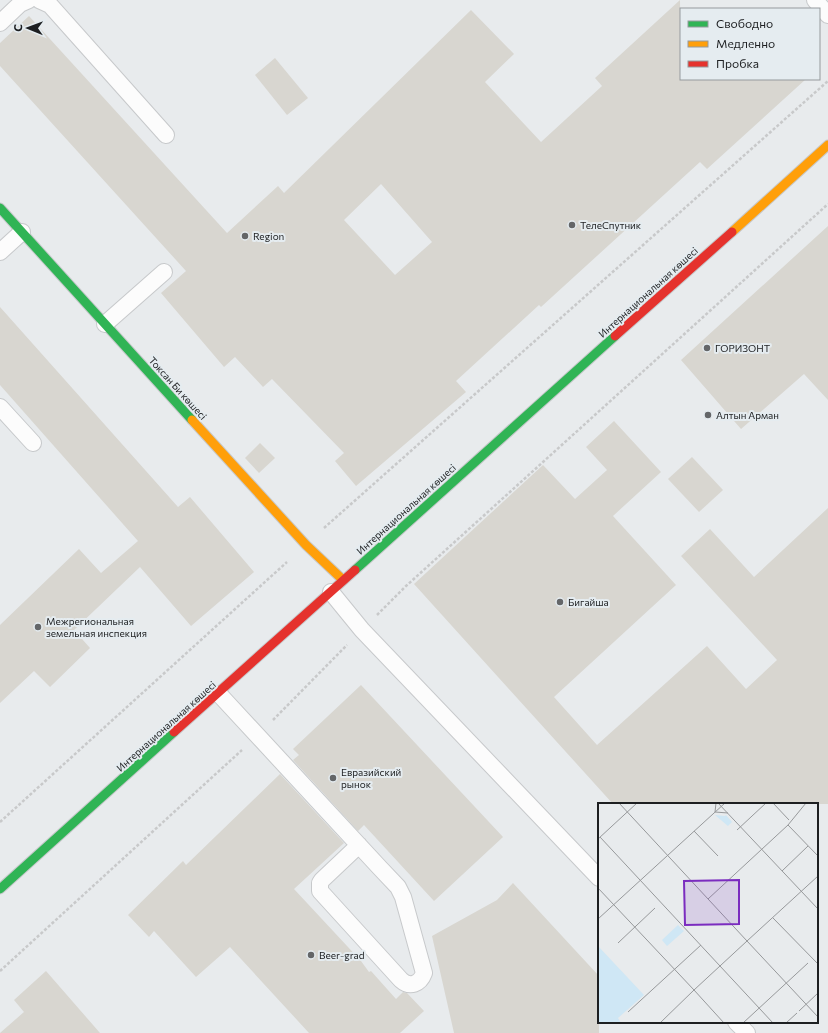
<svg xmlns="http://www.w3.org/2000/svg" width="828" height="1033" font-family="Commissioner,sans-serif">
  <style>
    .building { fill: #d8d6d0; fill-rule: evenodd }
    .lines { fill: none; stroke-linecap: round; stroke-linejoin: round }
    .lane-casing { stroke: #c7c9cb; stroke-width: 18 }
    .fast-casing { stroke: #c7c9cb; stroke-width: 11 }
    .slow-casing { stroke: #c7c9cb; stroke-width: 11 }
    .jam-casing { stroke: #c7c9cb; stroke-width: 11 }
    .path { stroke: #c8c9ca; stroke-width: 2.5; stroke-dasharray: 3 2; stroke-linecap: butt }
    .lane { stroke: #fcfcfc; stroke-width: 16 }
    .fast { stroke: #30b455; stroke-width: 9 }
    .slow { stroke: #ff9f0a; stroke-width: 9 }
    .jam { stroke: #e5322d; stroke-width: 9 }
    .poi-dot { fill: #646668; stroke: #e5ecf0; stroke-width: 1.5 }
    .labels { text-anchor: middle; stroke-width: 4; stroke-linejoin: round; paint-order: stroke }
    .poi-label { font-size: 10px; fill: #1d1f21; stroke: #e5ecf0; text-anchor: start }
    .street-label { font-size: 10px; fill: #1d1f21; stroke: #e5ecf0 }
    .inset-road { fill: none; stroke: #97999b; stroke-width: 1 }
    .view { fill: #7b2cbf; fill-opacity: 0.15; stroke: #7b2cbf; stroke-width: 2 }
    .inset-edge { fill: none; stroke: #1d1f21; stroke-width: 2 }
  </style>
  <rect width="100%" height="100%" fill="#e8ebed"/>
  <!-- building -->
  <g class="building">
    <path d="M680,0L681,79H806L707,169L700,162L541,307L539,305L456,381L466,392L356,486L335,461L344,453L272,379L263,387L235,357L224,367L161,293L186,271L0,66V43L29,16L227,233L278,186L284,193L471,10L514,54L485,82L541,142L602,86L595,78ZM381,184L432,242L395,275L344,220Z"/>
    <polygon points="275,58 308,98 287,115 255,75"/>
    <polygon points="828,226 828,400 804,374 741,429 681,360"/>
    <polygon points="0,307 178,507 190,497 254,572 191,626 140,567 74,630 90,648 50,687 34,671 0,703 0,625 79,549 101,573 138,541 0,385"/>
    <polygon points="614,421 661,472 613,516 676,585 554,697 597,745 707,646 746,689 777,660 681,556 710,529 754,577 828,508 828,804 613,804 414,584 543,465 575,499 607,470 586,447"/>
    <polygon points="260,443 275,458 259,473 245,458"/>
    <polygon points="692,457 723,490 699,512 668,479"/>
    <polygon points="361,685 503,837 434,901 364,825 358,831 293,760 299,755 293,749"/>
    <polygon points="280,774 344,843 294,889 361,961 369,972 371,971 396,999 403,992 407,993 424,1011 400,1033 309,1033 230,947 196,977 154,931 149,937 128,915 183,861 186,865"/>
    <polygon points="513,883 599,976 599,1033 454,1033 432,936 497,900"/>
    <polygon points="46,971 100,1033 0,1033 24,1012 14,1000"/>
  </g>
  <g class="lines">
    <!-- lane casing -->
    <g class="lane-casing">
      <g id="lane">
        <polyline points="39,0 50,5 166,135"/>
        <polyline points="815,0 828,15"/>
        <polyline points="0,23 20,4 29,0"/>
        <polyline points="0,252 22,232"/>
        <polyline points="105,324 164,272"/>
        <polyline points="0,407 33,443"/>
        <polyline points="331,592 362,630 599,878"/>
        <path d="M219,694L380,868L398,887L403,897L424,973C420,984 410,988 401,980L320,891V883L322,880L359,845"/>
        <polyline points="736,1022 747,1033"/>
      </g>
    </g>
    <!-- fast casing -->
    <g class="fast-casing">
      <g id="fast">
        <polyline points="0,208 192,420"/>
        <polyline points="355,570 615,336"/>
        <polyline points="0,889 174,732"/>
      </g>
    </g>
    <!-- slow casing -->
    <g class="slow-casing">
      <g id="slow">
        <polyline points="732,232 828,145"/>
        <polyline points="192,420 306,545 343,580"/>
      </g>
    </g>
    <!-- jam casing -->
    <g class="jam-casing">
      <g id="jam">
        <polyline points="615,336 732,232"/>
        <polyline points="174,732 355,570"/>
      </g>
    </g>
    <!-- path -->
    <g class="path">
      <polyline points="324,528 828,81"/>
      <polyline points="377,615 406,586 828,204"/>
      <polyline points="273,720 347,645"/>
      <polyline points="0,822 287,562"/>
      <polyline points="0,971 242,750"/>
    </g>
    <!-- lane -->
    <use href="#lane" class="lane"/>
    <!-- fast -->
    <use href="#fast" class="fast"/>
    <!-- slow -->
    <use href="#slow" class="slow"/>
    <!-- jam -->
    <use href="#jam" class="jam"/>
  </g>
  <!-- markers -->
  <g class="poi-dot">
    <circle cx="572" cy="225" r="4"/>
    <circle cx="245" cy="236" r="4"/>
    <circle cx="707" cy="348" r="4"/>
    <circle cx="708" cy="415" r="4"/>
    <circle cx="560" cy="602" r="4"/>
    <circle cx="38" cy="627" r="4"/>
    <circle cx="333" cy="778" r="4"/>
    <circle cx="311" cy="955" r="4"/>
  </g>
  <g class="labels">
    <!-- poi labels -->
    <g class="poi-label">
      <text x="580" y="229">ТелеСпутник</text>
      <text x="253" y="240">Region</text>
      <text x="715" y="352">ГОРИЗОНТ</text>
      <text x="716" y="419">Алтын Арман</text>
      <text x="568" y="606">Бигайша</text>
      <text x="46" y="625">Межрегиональная<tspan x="46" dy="12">земельная инспекция</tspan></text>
      <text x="341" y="776">Евразийский<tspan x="341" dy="12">рынок</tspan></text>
      <text x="319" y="959">Beer-grad</text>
    </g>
    <!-- street labels -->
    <g class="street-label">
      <text transform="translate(648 292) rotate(-42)" y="4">Интернациональная көшесі</text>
      <text transform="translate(178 388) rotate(48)" y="4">Токсан Би көшесі</text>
      <text transform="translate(406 509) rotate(-42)" y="4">Интернациональная көшесі</text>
      <text transform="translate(166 726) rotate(-42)" y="4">Интернациональная көшесі</text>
    </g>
  </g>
  <!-- overview -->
  <g transform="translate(598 803)">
    <rect width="220" height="220" fill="#e8ebed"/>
    <path d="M117,12L127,13L124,16L128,12L134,19L130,23ZM80,122L86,128L69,143L64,137ZM0,143L46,192L20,215L23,220H0Z" fill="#cfe7f5"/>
    <path class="inset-road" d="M21,0L149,138L96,187L126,220M118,0L117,9L130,10M120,0L220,106M175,0L191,17M190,22L220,53M139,27L168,0M96,28L120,53M2,34L175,220M0,36L39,0M184,68L210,43M220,73L149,138L220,214M0,85L96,187L62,220M110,96L190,22L208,0M175,115L220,161M0,116L127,0M20,140L57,105M201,208L220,190M30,209L103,142M145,220L210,160M188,220L199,210"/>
    <path class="view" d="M141,77V121L87,122L86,78Z"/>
    <rect width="220" height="220" class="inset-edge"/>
  </g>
  <!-- legend -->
  <rect x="680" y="8" width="140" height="72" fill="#e5ecf0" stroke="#959a9d"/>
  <rect x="688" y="21" width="20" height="6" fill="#30b455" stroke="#959a9d"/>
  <text x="716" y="28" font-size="12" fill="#1d1f21">Свободно</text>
  <rect x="688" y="41" width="20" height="6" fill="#ff9f0a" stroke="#959a9d"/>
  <text x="716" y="48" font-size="12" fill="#1d1f21">Медленно</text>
  <rect x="688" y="61" width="20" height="6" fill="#e5322d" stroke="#959a9d"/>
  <text x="716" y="68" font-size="12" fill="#1d1f21">Пробка</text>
  <!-- north arrow -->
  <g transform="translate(28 28) rotate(271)" stroke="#e5ecf0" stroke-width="3" paint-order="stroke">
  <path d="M0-3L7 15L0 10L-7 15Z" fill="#1d1f21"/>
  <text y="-6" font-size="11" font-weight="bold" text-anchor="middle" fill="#1d1f21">С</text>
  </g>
</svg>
